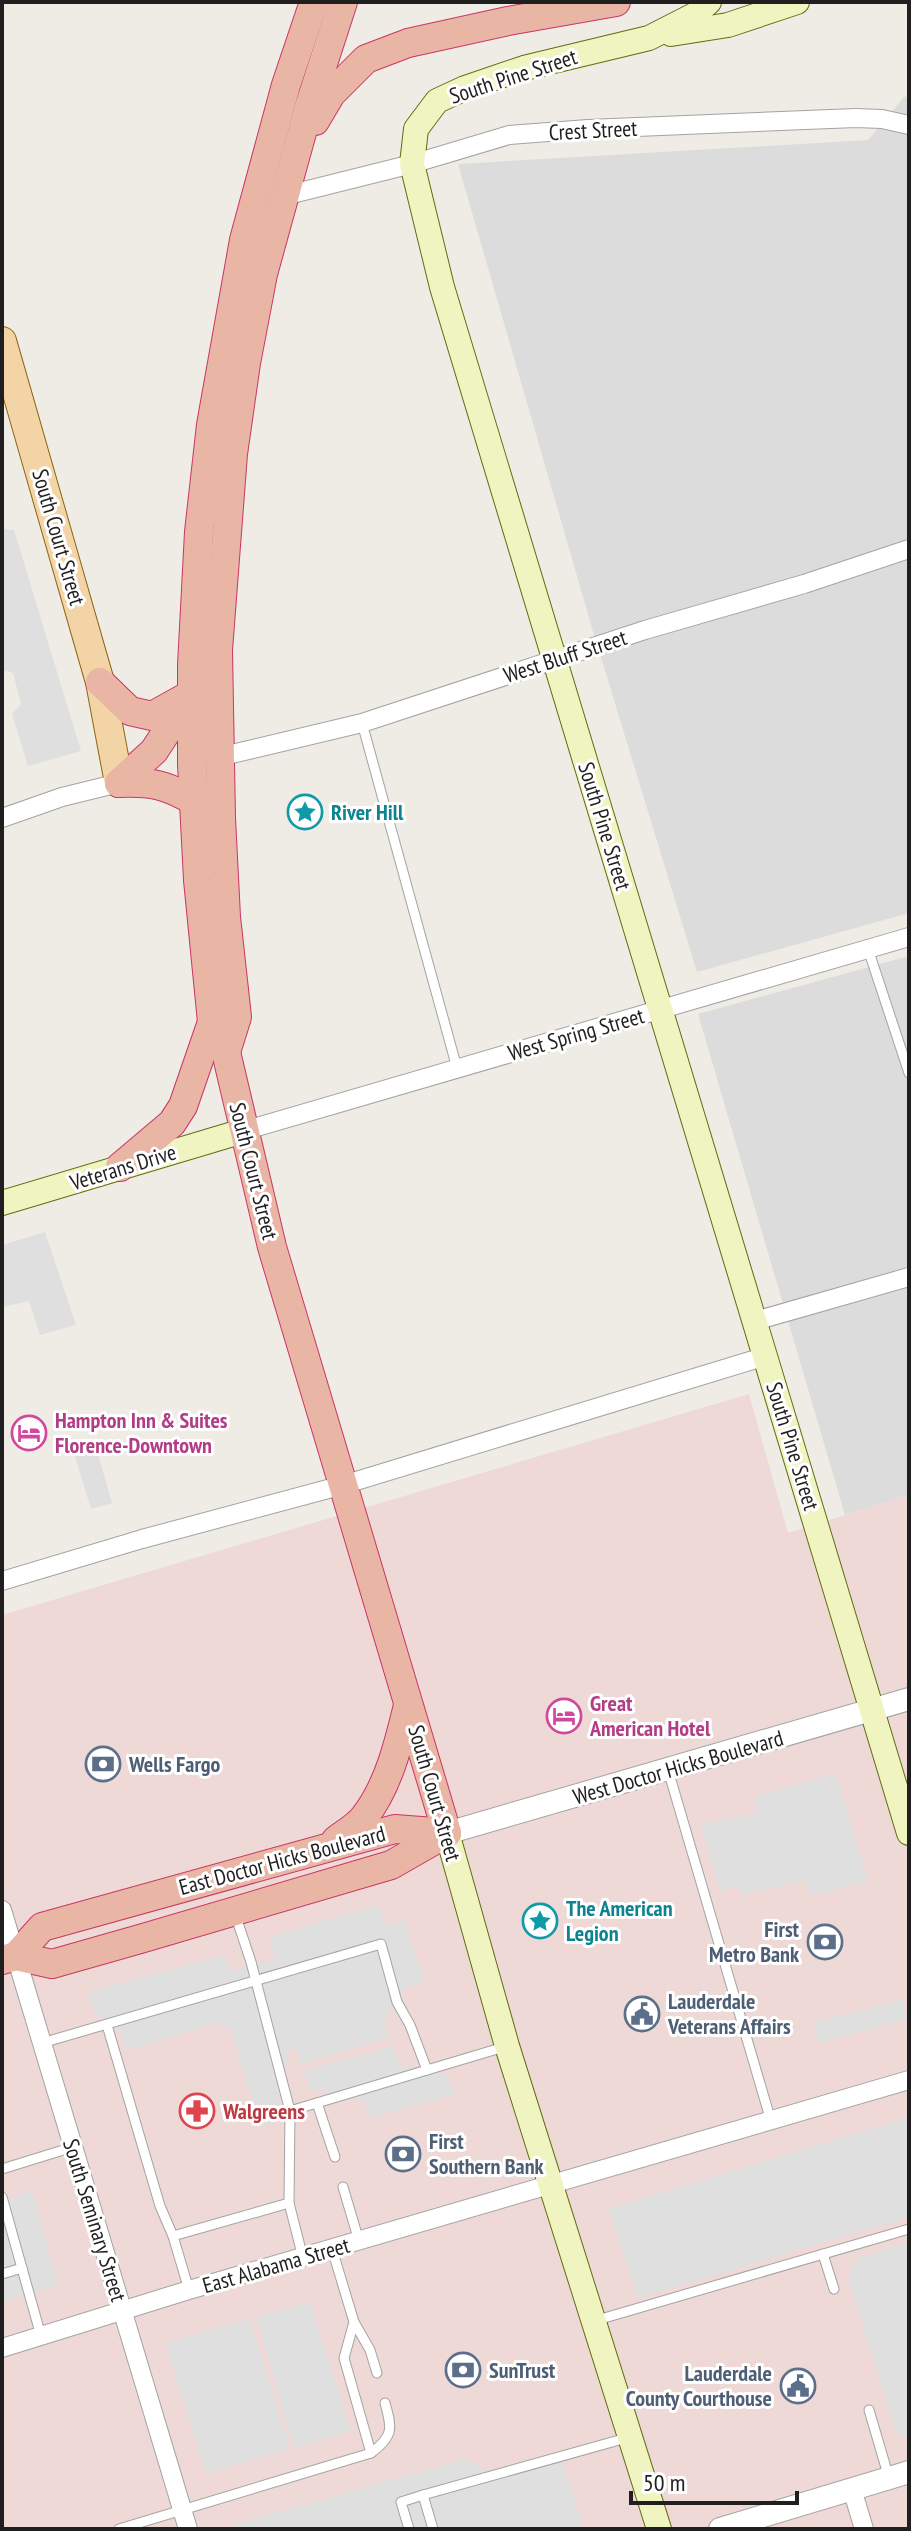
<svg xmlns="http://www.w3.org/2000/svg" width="911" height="2531" font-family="'PT Sans Narrow',sans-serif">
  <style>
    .residential { fill: #dddcdc }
    .commercial { fill: #eed9d7 }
    .parking { fill: #dfdfdf }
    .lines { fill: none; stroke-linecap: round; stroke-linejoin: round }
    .service-casing { stroke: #a3a3a3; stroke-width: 11 }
    .minor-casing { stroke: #a3a3a3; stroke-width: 20 }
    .tertiary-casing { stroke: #a3a3a3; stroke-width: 24 }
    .secondary-casing { stroke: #606d10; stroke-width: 26 }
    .primary-casing { stroke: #8c660f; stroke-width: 30 }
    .trunk-casing { stroke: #ca3665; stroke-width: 30 }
    .service { stroke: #fff; stroke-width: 9 }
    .minor { stroke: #fff; stroke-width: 18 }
    .tertiary { stroke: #fff; stroke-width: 22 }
    .secondary { stroke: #f0f4c0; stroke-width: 24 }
    .primary { stroke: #f3d4a7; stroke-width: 28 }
    .trunk { stroke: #e9b5a4; stroke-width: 28 }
    .labels { text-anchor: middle; stroke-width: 6; stroke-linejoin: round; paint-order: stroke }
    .street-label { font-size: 22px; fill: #1f1f1f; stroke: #fff }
    .culture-label { font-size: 22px; font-weight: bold; fill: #0d838f; stroke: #fff; text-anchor: start }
    .hotel-label { font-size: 22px; font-weight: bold; fill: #b23c85; stroke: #fff; text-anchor: start }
    .service-label { font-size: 22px; font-weight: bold; fill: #4e5e75; stroke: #fff; text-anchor: start }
    .health-label { font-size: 22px; font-weight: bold; fill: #be3a42; stroke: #fff; text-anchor: start }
  </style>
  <rect width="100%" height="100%" fill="#efece6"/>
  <!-- residential -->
  <g class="residential">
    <polygon points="909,96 909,913 697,972 592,628 458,164 868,140 904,97"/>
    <polygon points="909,956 909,1495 845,1515 698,1014"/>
  </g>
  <!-- commercial -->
  <polygon class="commercial" points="749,1394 788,1533 909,1495 909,2529 2,2529 2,1615"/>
  <!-- parking -->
  <g class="parking">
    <polygon points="2,529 14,530 81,751 28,766 12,714 21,704 13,673 2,670"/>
    <polygon points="45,1232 76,1325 40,1335 29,1301 2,1307 2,1245"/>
    <polygon points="97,1451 112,1503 91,1509 75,1457"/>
    <polygon points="836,1773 868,1881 811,1896 806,1880 741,1895 738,1886 720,1891 701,1824 758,1813 753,1797"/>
    <polygon points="379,1905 385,1925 405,1920 424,1982 405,1988 384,2020 388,2038 301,2064 297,2049 289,2051 276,2122 260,2127 231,2029 218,2023 126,2050 120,2031 95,2013 88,1992 224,1955 231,1972 275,1959 269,1937"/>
    <polygon points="902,1999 908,2019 819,2043 814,2023"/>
    <polygon points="393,2046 400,2065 447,2075 455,2094 369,2118 364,2101 309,2089 304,2071"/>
    <polygon points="909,2117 909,2217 638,2298 608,2209"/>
    <polygon points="32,2191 58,2286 2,2302 2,2210 13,2196"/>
    <polygon points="909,2242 909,2434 898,2437 847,2275 859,2257"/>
    <polygon points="310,2302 351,2431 294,2448 256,2317"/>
    <polygon points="250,2319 290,2449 206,2473 165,2343"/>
    <polygon points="559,2451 583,2526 571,2529 236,2529 234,2525 465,2459 488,2471"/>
  </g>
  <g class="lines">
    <!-- service casing -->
    <g class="service-casing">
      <g id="service">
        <polyline points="362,723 457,1068"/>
        <polyline points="868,949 909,1073"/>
        <polyline points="668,1770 771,2121"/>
        <polyline points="235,1914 251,1962 290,2111"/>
        <polyline points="107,2025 160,2206 173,2236"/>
        <polyline points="42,2043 381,1944 397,2002 410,2025 427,2070"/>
        <polyline points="317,2103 335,2157"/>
        <polyline points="2,2169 73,2147"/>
        <polyline points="343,2187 359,2241"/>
        <polyline points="2,2197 41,2336"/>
        <polyline points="823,2254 834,2289"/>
        <polyline points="303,2258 289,2203 290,2111 504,2047"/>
        <polyline points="2,2274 22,2268"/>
        <polyline points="189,2290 173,2236 289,2203"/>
        <polyline points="594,2321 909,2229"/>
        <polyline points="354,2322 370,2350 377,2373"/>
        <polyline points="869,2410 889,2478"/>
        <path d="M371,2453C394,2436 392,2428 385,2403"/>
        <polyline points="423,2495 630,2437"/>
        <polyline points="119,2529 371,2453 344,2358 354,2322 332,2249"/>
        <polyline points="409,2529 401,2502 423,2495 433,2529"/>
      </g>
    </g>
    <!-- minor casing -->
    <g class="minor-casing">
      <g id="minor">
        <polyline points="284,196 412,164 509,135 588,129 856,118 882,119 909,125"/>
        <polyline points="219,757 362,723 645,630 804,584 909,549"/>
        <polyline points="2,818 62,797 119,783"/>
        <polyline points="243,1131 909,937"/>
        <polyline points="755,1321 909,1277"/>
        <polyline points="2,1581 142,1539 343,1485 766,1356"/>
        <polyline points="2,1910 188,2529"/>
        <polyline points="2,2348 189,2290 909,2080"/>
        <polyline points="852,2489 864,2529"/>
      </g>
    </g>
    <!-- tertiary casing -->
    <g class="tertiary-casing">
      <g id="tertiary">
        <polyline points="447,1833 909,1699"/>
        <polyline points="720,2529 909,2472"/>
      </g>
    </g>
    <!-- secondary casing -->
    <g class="secondary-casing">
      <g id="secondary">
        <polyline points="709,2 696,14 649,38 524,68 465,88 437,101 416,129 412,164 442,287 909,1833"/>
        <polyline points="671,34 728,25 797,2"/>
        <polyline points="2,1203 243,1131"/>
        <polyline points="447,1833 507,2046 659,2529"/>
      </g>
    </g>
    <!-- primary casing -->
    <g class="primary-casing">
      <polyline id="primary" points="2,341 100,682 119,783"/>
    </g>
    <!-- trunk casing -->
    <g class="trunk-casing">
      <g id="trunk">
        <polyline points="314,2 286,85 244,240 211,425 199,532 192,665 192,764 198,880 212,1022 226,1052 272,1247 447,1833"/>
        <polyline points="315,121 331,94 366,59 408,43 508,21 616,2"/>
        <polyline points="100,682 130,711 152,716 188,696"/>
        <polyline points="119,783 154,751 192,693"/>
        <path d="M119,783C152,782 165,784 194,801"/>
        <polyline points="226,1052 237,1017 226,917 221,818 218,650 233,454 246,363 263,274 309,107 343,2"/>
        <polyline points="120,1167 172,1123 183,1106 212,1022"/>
        <path d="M336,1840C345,1833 358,1826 365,1816C389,1785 399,1742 408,1705"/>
        <polyline points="16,1956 42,1927 395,1829 447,1833"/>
        <polyline points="2,1960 16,1956 52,1964 140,1939 391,1865 447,1833"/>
      </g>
    </g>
    <!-- service -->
    <use href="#service" class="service"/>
    <!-- minor -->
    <use href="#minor" class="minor"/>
    <!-- tertiary -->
    <use href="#tertiary" class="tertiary"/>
    <!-- secondary -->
    <use href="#secondary" class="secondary"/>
    <!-- primary -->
    <use href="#primary" class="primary"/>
    <!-- trunk -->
    <use href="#trunk" class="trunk"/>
  </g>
  <!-- icons -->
  <defs>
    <g id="sight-ring" transform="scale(1.8)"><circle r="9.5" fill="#fff" stroke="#0f9aa8" stroke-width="1.5"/><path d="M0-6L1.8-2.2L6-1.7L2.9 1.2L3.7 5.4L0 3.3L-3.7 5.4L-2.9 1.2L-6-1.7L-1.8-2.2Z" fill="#0f9aa8"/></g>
    <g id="hotel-ring" transform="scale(1.8)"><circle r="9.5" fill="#fff" stroke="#d1479c" stroke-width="1.5"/><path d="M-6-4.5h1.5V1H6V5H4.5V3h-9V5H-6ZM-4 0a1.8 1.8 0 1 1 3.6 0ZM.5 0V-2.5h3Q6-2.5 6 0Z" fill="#d1479c"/></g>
    <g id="bank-ring" transform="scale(1.8)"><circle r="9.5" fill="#fff" stroke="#5c6f8a" stroke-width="1.5"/><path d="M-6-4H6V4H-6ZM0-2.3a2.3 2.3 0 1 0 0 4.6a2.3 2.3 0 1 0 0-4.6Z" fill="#5c6f8a"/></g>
    <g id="civic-ring" transform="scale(1.8)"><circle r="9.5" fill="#fff" stroke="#5c6f8a" stroke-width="1.5"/><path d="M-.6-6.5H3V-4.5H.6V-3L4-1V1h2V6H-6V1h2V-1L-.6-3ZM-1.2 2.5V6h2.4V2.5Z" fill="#5c6f8a"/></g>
    <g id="pharmacy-ring" transform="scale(1.8)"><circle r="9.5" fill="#fff" stroke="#e0444e" stroke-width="1.5"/><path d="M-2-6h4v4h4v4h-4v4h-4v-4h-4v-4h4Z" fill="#e0444e"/></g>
  </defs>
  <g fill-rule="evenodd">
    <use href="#sight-ring" x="305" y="812"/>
    <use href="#hotel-ring" x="29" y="1433"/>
    <use href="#hotel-ring" x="564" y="1716"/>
    <use href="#bank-ring" x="103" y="1764"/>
    <use href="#sight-ring" x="540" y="1921"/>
    <use href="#bank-ring" x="825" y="1942"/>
    <use href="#civic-ring" x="642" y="2014"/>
    <use href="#pharmacy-ring" x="197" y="2111"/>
    <use href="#bank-ring" x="403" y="2154"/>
    <use href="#bank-ring" x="463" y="2370"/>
    <use href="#civic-ring" x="798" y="2386"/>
  </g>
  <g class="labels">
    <!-- street labels -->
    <g class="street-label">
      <text transform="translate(513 76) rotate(-18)" y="8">South Pine Street</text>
      <text transform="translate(593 130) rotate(-3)" y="8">Crest Street</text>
      <text transform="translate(59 537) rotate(74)" y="8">South Court Street</text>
      <text transform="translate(565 656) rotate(-18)" y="8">West Bluff Street</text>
      <text transform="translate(605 826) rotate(73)" y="8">South Pine Street</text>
      <text transform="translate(576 1034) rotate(-16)" y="8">West Spring Street</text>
      <text transform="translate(123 1167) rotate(-17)" y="8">Veterans Drive</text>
      <text transform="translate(254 1171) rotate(76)" y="8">South Court Street</text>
      <text transform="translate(793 1446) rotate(73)" y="8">South Pine Street</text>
      <text transform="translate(678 1767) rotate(-16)" y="8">West Doctor Hicks Boulevard</text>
      <text transform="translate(435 1793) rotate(74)" y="8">South Court Street</text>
      <text transform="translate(282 1860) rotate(-15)" y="8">East Doctor Hicks Boulevard</text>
      <text transform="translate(95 2220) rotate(73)" y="8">South Seminary Street</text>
      <text transform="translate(276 2265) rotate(-16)" y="8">East Alabama Street</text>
    </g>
    <!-- culture labels -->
    <g class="culture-label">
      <text x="331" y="820">River Hill</text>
      <text x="566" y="1916">The American<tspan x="566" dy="25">Legion</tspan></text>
    </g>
    <!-- hotel labels -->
    <g class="hotel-label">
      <text x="55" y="1428">Hampton Inn &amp; Suites<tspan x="55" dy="25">Florence-Downtown</tspan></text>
      <text x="590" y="1711">Great<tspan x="590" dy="25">American Hotel</tspan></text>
    </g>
    <!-- service labels -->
    <g class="service-label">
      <text x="129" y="1772">Wells Fargo</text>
      <text x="799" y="1937" text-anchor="end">First<tspan x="799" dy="25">Metro Bank</tspan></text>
      <text x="668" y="2009">Lauderdale<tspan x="668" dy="25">Veterans Affairs</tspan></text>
      <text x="429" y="2149">First<tspan x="429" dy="25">Southern Bank</tspan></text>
      <text x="489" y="2378">SunTrust</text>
      <text x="772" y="2381" text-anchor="end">Lauderdale<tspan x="772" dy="25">County Courthouse</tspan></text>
    </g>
    <!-- health labels -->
    <g class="health-label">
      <text x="223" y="2119">Walgreens</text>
    </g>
  </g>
  <!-- border -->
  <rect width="911" height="2531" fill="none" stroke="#1f1f1f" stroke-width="8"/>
  <!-- scale -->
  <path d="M631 2491v12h166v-12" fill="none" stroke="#1f1f1f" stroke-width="4"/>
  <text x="643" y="2491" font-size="24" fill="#1f1f1f" stroke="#ffffff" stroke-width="6" paint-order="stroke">50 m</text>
</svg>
